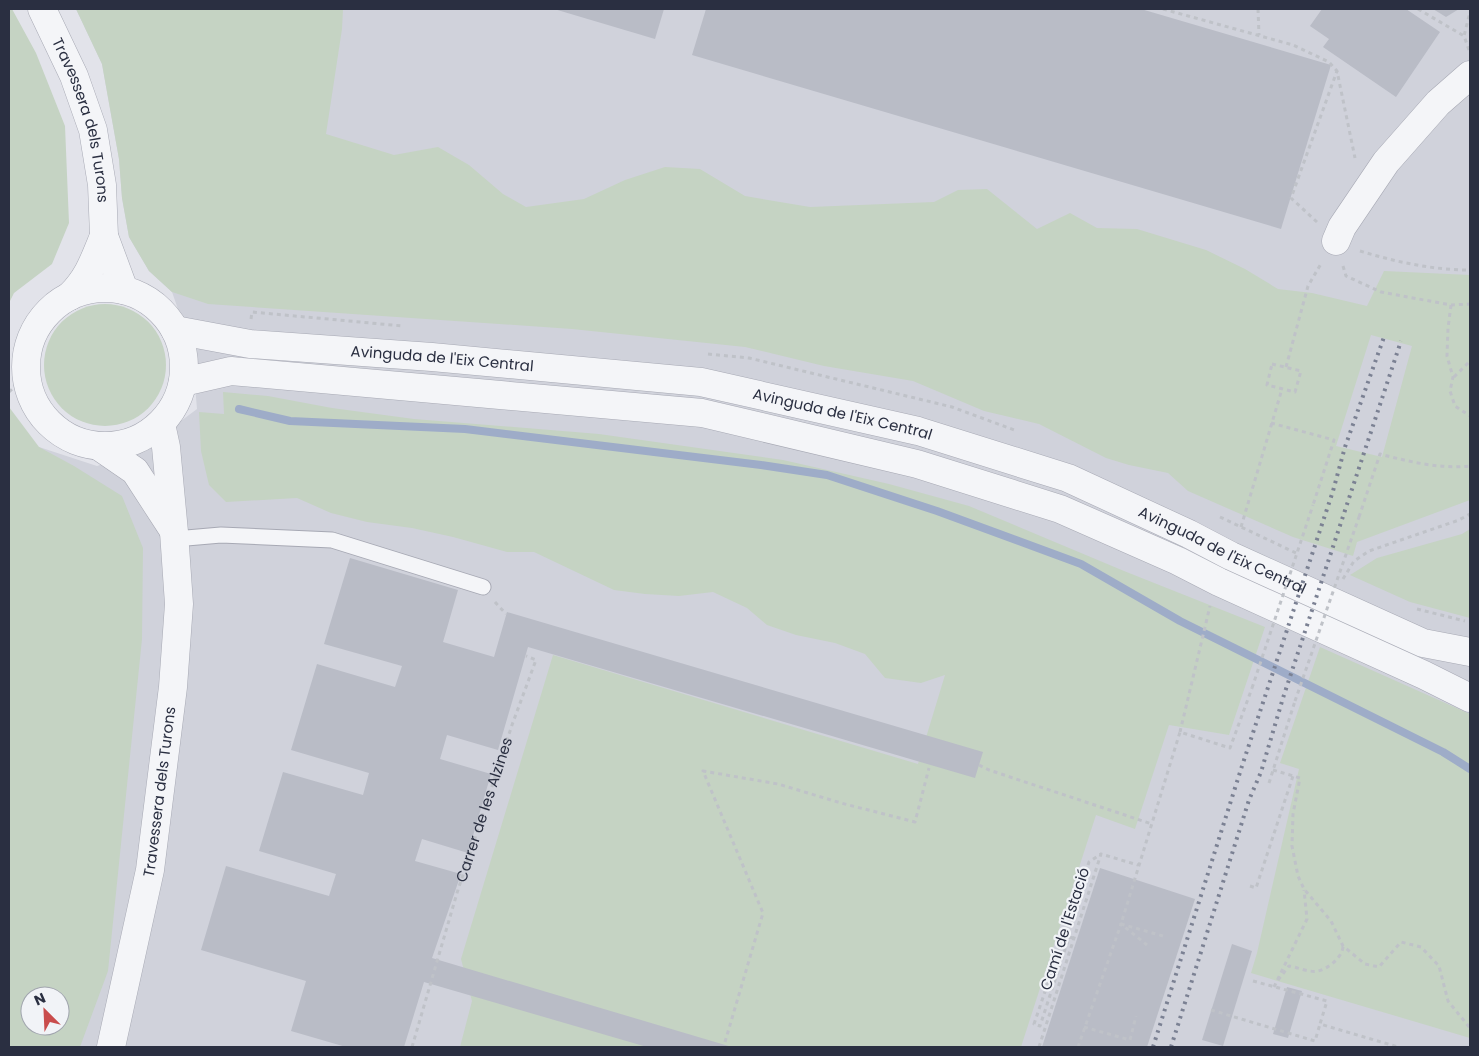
<svg xmlns="http://www.w3.org/2000/svg" width="1479" height="1056" font-family="Poppins,sans-serif">
  <style>
    .built { fill: #d0d2db; fill-rule: evenodd }
    .green { fill: #c5d3c3; fill-rule: evenodd }
    .lines { fill: none; stroke-linecap: round; stroke-linejoin: round }
    .stream { stroke: #9eacc8; stroke-width: 8 }
    .building { fill: #b9bcc6 }
    .lane-casing { stroke: #a7a9b4; stroke-width: 17 }
    .street-casing { stroke: #a7a9b4; stroke-width: 29 }
    .path { stroke: #bfc2c8; stroke-width: 3; stroke-dasharray: 4 4; stroke-linecap: butt }
    .lane { stroke: #f4f5f8; stroke-width: 15 }
    .street { stroke: #f4f5f8; stroke-width: 28 }
    .rail { stroke: #7b8193; stroke-width: 4; stroke-dasharray: 2.5 5; stroke-linecap: butt }
    .path-bridge { stroke: #bfc2c8; stroke-width: 3; stroke-dasharray: 4 4; stroke-linecap: butt }
    .labels { text-anchor: middle; stroke-width: 4.5; stroke-linejoin: round; paint-order: stroke }
    .street-label { font-size: 15px; fill: #2a2f41; stroke: #f1f3f7 }
  </style>
  <rect width="100%" height="100%" fill="#e2e3ea"/>
  <!-- built -->
  <path class="built" d="M76,9H1470V1047H9V663L39,447L97,466L138,453L197,409L192,349L172,292L149,271L129,237L122,198L119,159L102,64ZM30,996H60V1026H30Z"/>
  <!-- green -->
  <g class="green">
    <polygon points="9,9 12,9 36,53 65,126 69,223 52,264 14,293 9,303"/>
    <path d="M76,9H343L342,29L326,134L394,155L438,147L469,165L503,194L526,207L584,199L625,180L665,167L700,169L745,196L810,207L934,202L958,190L987,189L1037,229L1070,213L1097,228L1137,229L1206,250L1245,269L1278,289L1312,293L1367,306L1384,271L1470,275V500L1357,542L1353,556L1293,537L1188,491L1168,473L1129,465L1106,458L1039,424L984,411L913,381L824,366L745,347L572,329L208,304L172,292L149,271L129,237L122,198L119,159L102,64ZM1371,335L1412,346L1382,457L1336,446Z"/>
    <circle cx="105" cy="365" r="61"/>
    <polygon points="223,392 268,396 332,408 414,419 599,434 783,460 889,484 969,506 1124,571 1265,627 1229,735 1169,725 1135,829 1096,815 1021,1047 460,1047 472,1001 461,959 553,655 918,764 945,675 921,683 885,678 865,654 835,643 796,635 767,625 747,608 713,592 679,596 645,594 614,590 534,552 507,552 453,537 412,528 367,522 331,513 297,498 226,502 209,485 201,451 199,412 224,414"/>
    <path d="M9,407L39,447L74,466L122,496L143,548L142,639L108,971L80,1047H9ZM30,996H60V1026H30Z"/>
    <polygon points="1470,529 1470,618 1410,602 1350,575 1377,558 1462,534"/>
    <polygon points="1320,647 1470,714 1470,1038 1251,973 1257,953 1299,769 1280,763"/>
  </g>
  <g class="lines">
    <!-- stream -->
    <polyline class="stream" points="239,409 290,421 465,429 761,465 827,475 937,511 1081,564 1180,621 1443,752 1470,769"/>
  </g>
  <!-- building -->
  <g class="building">
    <polygon points="554,9 664,9 655,39"/>
    <polygon points="706,9 1141,9 1331,65 1281,229 692,55"/>
    <polygon points="1322,9 1406,9 1440,32 1396,97 1323,47 1329,39 1310,26"/>
    <polygon points="1433,9 1459,9 1446,17"/>
    <polygon points="350,558 458,590 443,642 494,657 507,612 983,752 975,778 528,647 498,750 447,735 440,759 491,774 468,853 422,839 415,861 461,874 432,958 732,1047 647,1047 424,982 404,1047 346,1047 291,1031 306,981 201,950 226,866 329,896 336,874 259,851 283,772 363,795 369,773 291,750 317,664 395,687 402,666 324,644"/>
    <polygon points="1100,868 1195,899 1147,1047 1042,1047"/>
    <polygon points="1232,944 1252,951 1223,1046 1202,1040"/>
    <polygon points="1287,987 1302,991 1288,1038 1273,1034"/>
  </g>
  <g class="lines">
    <!-- lane casing -->
    <g class="lane-casing">
      <polyline id="lane" points="175,539 221,535 332,540 483,587"/>
    </g>
    <!-- street casing -->
    <g class="street-casing">
      <g id="street">
        <path id="s2" d="M42,9L74,76L93,130L102,185L104,236L124,290"/>
        <polyline points="1336,241 1342,227 1386,162 1438,103 1470,75"/>
        <circle cx="105" cy="367" r="79"/>
        <path d="M70,296C89,277 94,260 104,236"/>
        <path id="s3" d="M175,330L250,344L432,357L701,382L918,431L1068,478L1189,534L1231,556L1423,643L1470,652"/>
        <polyline points="183,382 231,371 702,413 917,464 1060,509 1178,561 1219,582 1424,675 1470,698"/>
        <polyline points="100,447 135,471 172,528"/>
        <path id="s4" d="M111,1047L150,870L173,687L179,604L174,532L166,447L161,424"/>
      </g>
    </g>
    <!-- path -->
    <g class="path">
      <polyline points="1163,9 1293,45 1329,62 1337,71 1355,158"/>
      <polyline points="1258,9 1259,35"/>
      <polyline points="1418,9 1464,36"/>
      <polyline points="1469,50 1464,36 1470,12"/>
      <polyline points="1317,222 1291,198 1337,71"/>
      <path d="M1360,251C1396,262 1433,270 1470,270"/>
      <polyline points="1343,266 1346,276 1381,292 1451,305 1470,304"/>
      <polyline points="1451,305 1448,328 1447,356 1453,377 1450,391 1455,406 1470,416"/>
      <polyline points="251,319 252,312 403,326"/>
      <polyline points="708,354 749,358 952,407 1017,431"/>
      <polygon points="1272,364 1301,371 1295,392 1267,385"/>
      <polyline points="1286,367 1308,286 1322,262"/>
      <polyline points="1454,377 1470,361"/>
      <polyline points="9,392 26,376"/>
      <polyline points="1271,423 1334,440 1313,505"/>
      <polyline points="1220,517 1296,553"/>
      <path d="M1359,517L1380,454C1410,462 1440,469 1470,466"/>
      <polyline points="1241,527 1282,389"/>
      <polyline points="1343,579 1354,561 1369,551 1459,520 1470,514"/>
      <polyline points="495,602 506,614"/>
      <polyline points="1417,609 1465,621"/>
      <polyline points="1180,732 1210,606"/>
      <polyline points="979,765 989,770 1152,824"/>
      <polyline points="1273,770 1300,778 1293,814 1292,846 1298,876 1304,889 1331,921 1343,946 1365,964 1379,967 1401,942 1421,947 1439,966 1448,1001 1470,1028"/>
      <polyline points="1269,783 1295,701"/>
      <polyline points="1250,886 1256,888 1293,776"/>
      <polyline points="1163,936 1121,924 1180,732 1230,748 1252,688"/>
      <polyline points="1073,938 1069,937 1040,1026 1034,1024 1089,862 1101,854"/>
      <path d="M1278,980L1289,966C1297,967 1310,973 1318,971C1328,969 1343,957 1343,946"/>
      <polyline points="1253,981 1327,1001 1320,1024 1398,1047"/>
      <polyline points="1274,987 1307,919 1304,890"/>
      <polyline points="1211,1010 1315,1041 1320,1024"/>
      <polyline points="1084,1027 1130,1040 1136,1016"/>
      <polyline points="725,1042 763,913 703,771 778,784 841,803 915,822 929,768"/>
      <path id="s1" d="M412,1047L457,893L512,725L536,660L526,656"/>
      <polyline points="1039,1047 1101,854 1138,865"/>
      <polyline points="1078,1047 1121,924 1147,945"/>
    </g>
    <!-- lane -->
    <use href="#lane" class="lane"/>
    <!-- street -->
    <use href="#street" class="street"/>
    <!-- rail -->
    <g class="rail">
      <polyline points="1153,1047 1242,766 1333,491 1345,447 1384,337"/>
      <polyline points="1171,1047 1249,800 1261,772 1283,698 1401,341"/>
    </g>
    <!-- path-bridge -->
    <g class="path-bridge">
      <polyline points="1252,688 1313,505"/>
      <polyline points="1295,701 1359,517"/>
    </g>
  </g>
  <g class="labels">
    <!-- street labels -->
    <g class="street-label">
      <text dy="5" stroke="none"><textPath href="#s2" startOffset="119">Travessera dels Turons</textPath></text>
      <text dy="5" stroke="none"><textPath href="#s3" startOffset="269">Avinguda de l'Eix Central</textPath></text>
      <text dy="5" stroke="none"><textPath href="#s3" startOffset="674">Avinguda de l'Eix Central</textPath></text>
      <text dy="5" stroke="none"><textPath href="#s3" startOffset="1079">Avinguda de l'Eix Central</textPath></text>
      <text dy="5" stroke="none"><textPath href="#s4" startOffset="260">Travessera dels Turons</textPath></text>
      <text dy="5" stroke="none"><textPath href="#s1" startOffset="248">Carrer de les Alzines</textPath></text>
      <text transform="translate(1065 929) rotate(-72)" y="5">Camí de l'Estació</text>
    </g>
  </g>
  <!-- border -->
  <rect width="1479" height="1056" fill="none" stroke="#2a2f41" stroke-width="20"/>
  <!-- north arrow -->
  <g transform="translate(45 1011) rotate(336)"><circle r="24" fill="#f1f3f7" stroke="#a1a5ae"/>
  <path d="M0-4L9 19L0 12L-9 19Z" fill="#c94c4c"/>
  <text y="-8" font-size="14" font-weight="bold" text-anchor="middle" fill="#2a2f41">N</text>
  </g>
</svg>
